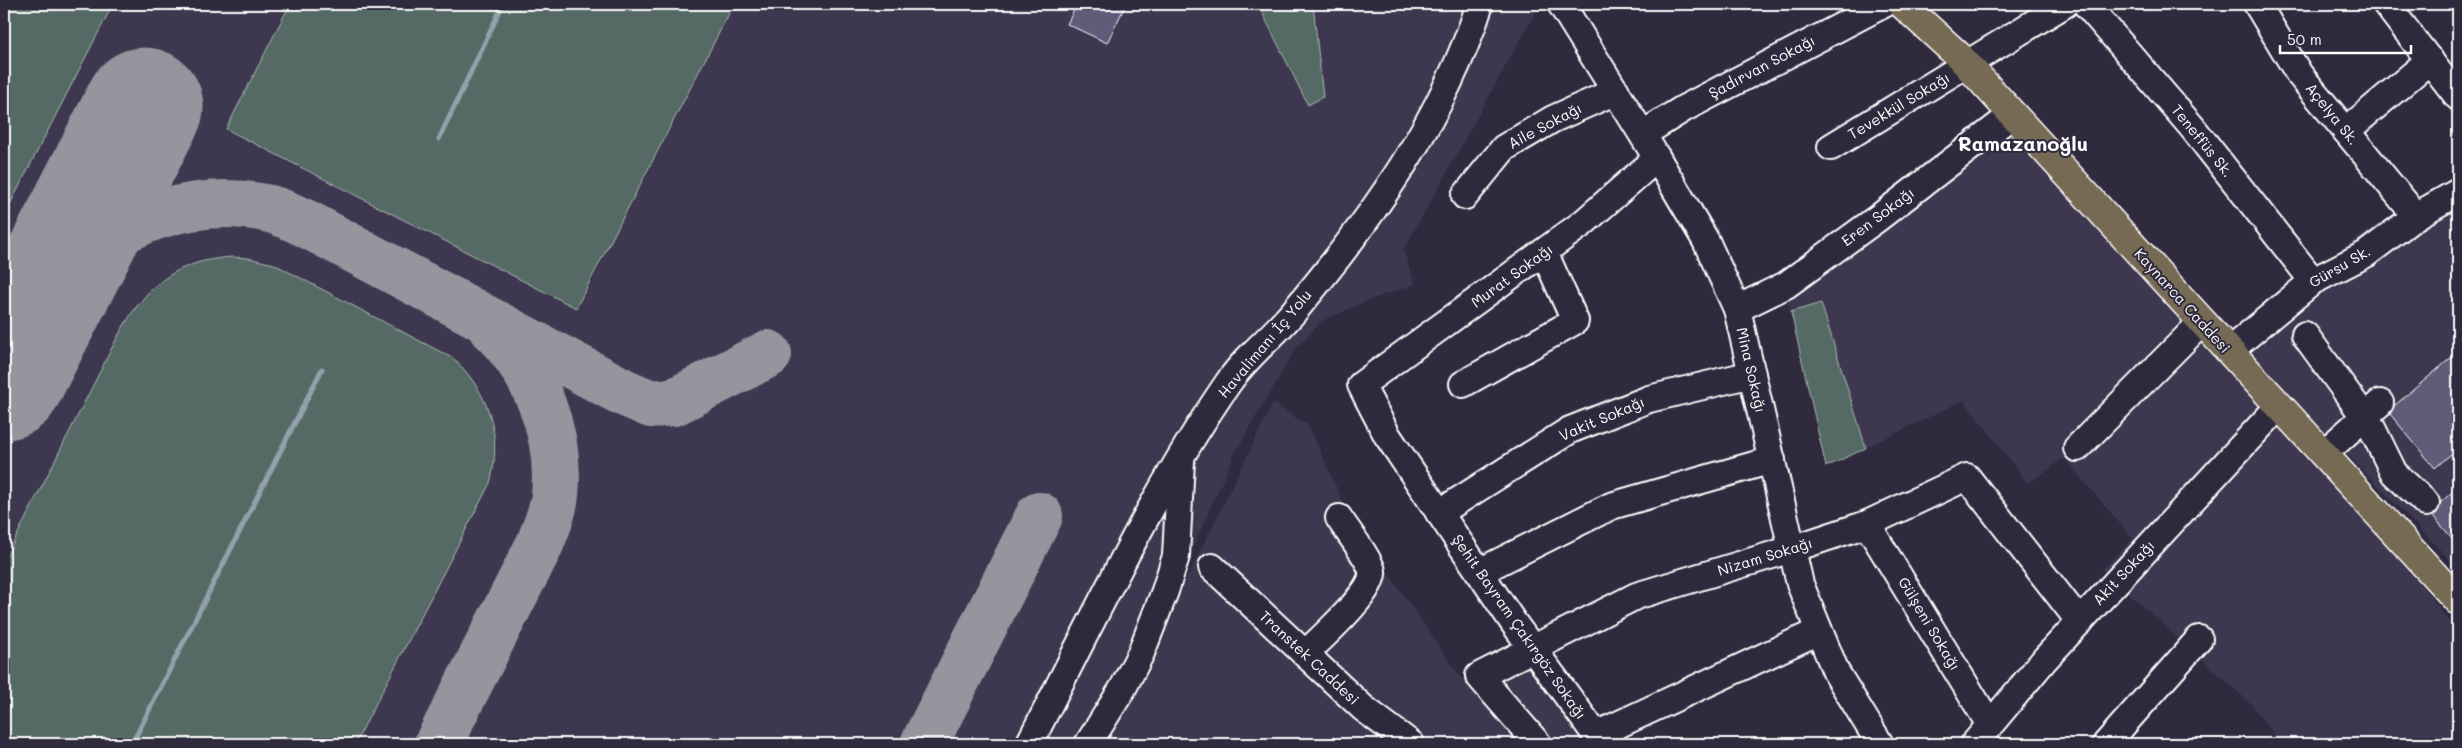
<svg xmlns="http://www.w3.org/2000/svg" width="2462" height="748" font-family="Mali,sans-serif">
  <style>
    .built { fill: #3d394f }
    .green { fill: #576b65; stroke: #abb5b2 }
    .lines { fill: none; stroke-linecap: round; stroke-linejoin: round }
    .stream { stroke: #92a1ac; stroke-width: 5 }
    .taxiway { stroke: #97949e; stroke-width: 48 }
    .runway { stroke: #97949e; stroke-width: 119 }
    .building { fill: #5f5c7a; stroke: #fff }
    .minor-casing { stroke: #fff; stroke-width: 30 }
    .major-casing { stroke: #fff; stroke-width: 31 }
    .minor { stroke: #2f2a3d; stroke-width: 26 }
    .major { stroke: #776a54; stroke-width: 28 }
    .labels { text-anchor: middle; stroke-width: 4; stroke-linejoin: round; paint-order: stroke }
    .street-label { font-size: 15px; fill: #fff; stroke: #2f2a3d }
    .district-label { font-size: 20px; font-weight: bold; fill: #fff; stroke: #2f2a3d }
  </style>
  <rect width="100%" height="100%" fill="#2f2a3d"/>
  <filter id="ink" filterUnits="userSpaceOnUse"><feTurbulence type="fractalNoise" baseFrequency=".02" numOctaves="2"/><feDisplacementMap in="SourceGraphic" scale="10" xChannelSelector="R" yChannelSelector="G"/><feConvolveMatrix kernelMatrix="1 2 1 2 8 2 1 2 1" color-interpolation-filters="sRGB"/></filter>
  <g filter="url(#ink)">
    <!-- built -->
    <g class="built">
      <polygon points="4,4 1540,4 1403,251 1415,284 1367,301 1322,321 1296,348 1234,455 1185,565 1182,588 1273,403 1309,426 1350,518 1462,679 1519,640 1615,744 4,744"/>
      <polygon points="2013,100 2231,334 2311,269 2412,202 2458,183 2458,568 2234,339 2458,633 2458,744 2281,744 2250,703 2102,569 2133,539 2064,458 2028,484 1964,400 1826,467 1781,271"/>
    </g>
    <!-- green -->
    <g class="green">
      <polygon points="4,4 113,4 4,216"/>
      <polygon points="290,4 734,4 576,308 226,129"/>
      <polygon points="1258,4 1313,4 1323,97 1308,105"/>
      <path d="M232,257L248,258L274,264L454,359C489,393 503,435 490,483L355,744H4V561L118,336C145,287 173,261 232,257Z"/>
      <polygon points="1821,303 1866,448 1826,467 1791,312"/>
    </g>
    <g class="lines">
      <!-- stream -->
      <g class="stream">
        <polyline points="439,139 503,4"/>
        <polyline points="132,744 322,369"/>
      </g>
      <!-- taxiway -->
      <g class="taxiway">
        <path d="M4,384C23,350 44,301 69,273C117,218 198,193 270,209C282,212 294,218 305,223L623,392L651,404L674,402L768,354"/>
        <path d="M438,744L539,546C546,529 553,512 555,495C561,435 536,370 492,328"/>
        <polyline points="924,744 1039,516"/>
      </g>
      <!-- runway -->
      <polyline class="runway" points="4,380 144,107"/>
    </g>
    <!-- building -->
    <g class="building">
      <polygon points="1077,4 1126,4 1107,43 1067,24"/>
      <polygon points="2458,352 2458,448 2435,468 2390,414 2394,406"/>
      <polygon points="2458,487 2458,545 2433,516 2437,513 2441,502"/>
    </g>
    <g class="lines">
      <!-- minor casing -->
      <g class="minor-casing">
        <g id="minor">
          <polyline points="1561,4 1657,158 1706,241 1737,309 1800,584 1836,672 1880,744"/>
          <polyline points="2086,4 2192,127 2313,281"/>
          <polyline points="2257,4 2299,74 2416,216"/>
          <polyline points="2386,4 2458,97"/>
          <polyline points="2346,131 2430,60"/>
          <polyline points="1643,134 1683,109 1884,4"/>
          <polyline points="1831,147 2065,4"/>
          <polyline points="1657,158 1583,223 1361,385 1387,435 1513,622 1596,735 1819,631"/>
          <polyline points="1465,196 1504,148 1553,119 1616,91"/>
          <polyline points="1737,309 1786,285 1878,218 2012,115"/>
          <polyline points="2305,335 2371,426 2394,473 2426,503"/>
          <polyline points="2229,351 2313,281 2366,254 2416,216 2458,192"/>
          <polyline points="1463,384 1575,321 1544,252"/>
          <polyline points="2077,448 2202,322"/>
          <polyline points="2323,454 2380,403"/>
          <polyline points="1439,513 1570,430 1649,399 1752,374"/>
          <polyline points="1867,524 1990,725"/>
          <polyline points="1212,567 1363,708 1411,744"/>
          <polyline points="1479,572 1611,506 1772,460"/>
          <path d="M1305,654C1320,639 1375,591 1372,571C1370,560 1346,529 1339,518"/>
          <path d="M1029,744C1092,623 1150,496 1228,383C1246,356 1275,335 1296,309C1373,217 1443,119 1480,4"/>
          <polyline points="1088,744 1123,688 1141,653 1165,591 1176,556 1181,461"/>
          <polyline points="1538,744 1479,676 1636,596 1792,549 1867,524 1967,477 2080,622"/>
          <polyline points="1974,744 2045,659 2279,406"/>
          <polyline points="2106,744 2199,639"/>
        </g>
      </g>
      <!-- major casing -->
      <g class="major-casing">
        <polyline id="major" points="1902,4 1961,58 2458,601"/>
      </g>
      <!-- minor -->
      <use href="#minor" class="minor"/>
      <!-- major -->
      <use href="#major" class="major"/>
    </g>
  </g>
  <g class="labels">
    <!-- street labels -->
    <g class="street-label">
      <text transform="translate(1762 67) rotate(-28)" y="5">Şadırvan Sokağı</text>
      <text transform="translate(1899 106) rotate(-31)" y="5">Tevekkül Sokağı</text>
      <text transform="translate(2332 114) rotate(51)" y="5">Açelya Sk.</text>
      <text transform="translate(1545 126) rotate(-28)" y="5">Aile Sokağı</text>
      <text transform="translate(2202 141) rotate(51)" y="5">Teneffüs Sk.</text>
      <text transform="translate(1878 217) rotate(-37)" y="5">Eren Sokağı</text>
      <text transform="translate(2340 267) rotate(-30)" y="5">Gürsu Sk.</text>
      <text transform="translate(1512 276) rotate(-36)" y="5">Murat Sokağı</text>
      <text transform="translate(2182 301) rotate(48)" y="5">Kaynarca Caddesi</text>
      <text transform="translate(1265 344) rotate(-50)" y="5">Havalimanı İç Yolu</text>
      <text transform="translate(1751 370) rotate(77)" y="5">Mina Sokağı</text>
      <text transform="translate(1602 419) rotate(-23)" y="5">Vakit Sokağı</text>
      <text transform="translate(1765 557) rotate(-17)" y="5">Nizam Sokağı</text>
      <text transform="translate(2124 573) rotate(-47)" y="5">Akit Sokağı</text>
      <text transform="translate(1929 624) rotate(59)" y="5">Gülşeni Sokağı</text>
      <text transform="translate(1519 627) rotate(55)" y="5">Şehit Bayram Çakırgöz Sokağı</text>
      <text transform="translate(1309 658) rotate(43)" y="5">Transtek Caddesi</text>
    </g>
    <!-- district labels -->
    <g class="district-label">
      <text x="2023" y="151">Ramazanoğlu</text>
    </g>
  </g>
  <!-- margin -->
  <rect width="2462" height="748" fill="none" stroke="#2f2a3d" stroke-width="20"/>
  <rect x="10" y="10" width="2442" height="728" fill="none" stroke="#fff" stroke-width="2" filter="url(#ink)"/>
  <!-- scale -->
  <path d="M2280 45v8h131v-8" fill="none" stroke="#ffffff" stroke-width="2.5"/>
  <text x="2287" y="45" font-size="15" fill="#ffffff" stroke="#2f2a3d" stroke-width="4" paint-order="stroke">50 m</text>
</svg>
